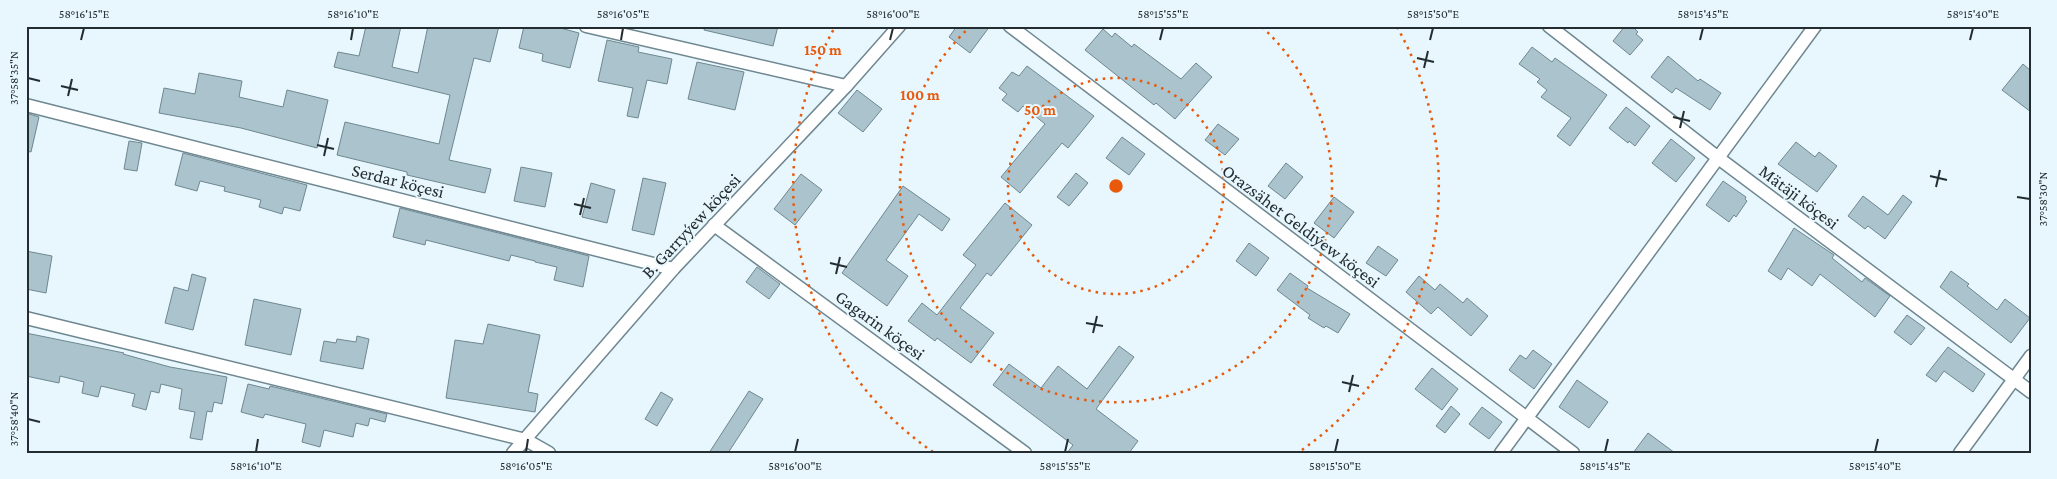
<svg xmlns="http://www.w3.org/2000/svg" width="2057" height="479" font-family="'Crimson Pro',serif">
<style>
.building{fill:#aac3cd;stroke:#6f8790}
.lines{fill:none;stroke-linecap:round;stroke-linejoin:round}
.minor-casing{stroke:#6f8790;stroke-width:15}
.minor{stroke:#fff;stroke-width:12}
.ticks{fill:none;stroke:#232d31;stroke-width:2}
.ring{fill:none;stroke:#e8590c;stroke-width:2.5;stroke-dasharray:2.5 5}
.labels{text-anchor:middle;dominant-baseline:central;stroke-width:4;stroke-linejoin:round;paint-order:stroke}
.street-label{font-size:18px;fill:#232d31;stroke:#e7f7fd}
.centre{fill:#e8590c;stroke:#e7f7fd;stroke-width:2.5}
.ring-label{font-size:15px;text-anchor:middle;font-weight:bold;fill:#e8590c;stroke:#e7f7fd;stroke-width:4;stroke-linejoin:round;paint-order:stroke}
.neatline{fill:none;stroke:#232d31;stroke-width:2}
.ticks-label{font-size:12px;text-anchor:middle;fill:#232d31}
</style>
<rect width="100%" height="100%" fill="#e7f7fd"/>
<g class="building">
<path d="M366,26H401L392,67L418,73L428,26H499L490,62L474,58L449,160L491,169L485,193L407,175V172L337,155L345,122L439,144L450,95L334,67L338,52L359,56Z"/>
<path d="M524,26H553L579,33L570,68L542,61L543,54L519,48Z"/>
<path d="M705,26H778L773,46L704,30Z"/>
<path d="M957,26H990L970,53L949,37Z"/>
<path d="M1625,26H1632L1638,32L1636,34L1643,40L1630,55L1613,41Z"/>
<path d="M1103,29L1112,37L1115,33L1132,47L1134,44L1181,79L1196,63L1212,77L1175,119L1156,103L1154,105L1085,50Z"/>
<path d="M607,40L639,47L638,52L672,59L667,84L647,80L638,118L627,116L633,88L598,81Z"/>
<path d="M1532,47L1552,62L1555,58L1607,95L1570,146L1557,136L1571,118L1541,97L1547,90L1537,82L1540,79L1519,64Z"/>
<path d="M1668,56L1698,81L1700,79L1721,93L1710,110L1676,88L1672,93L1651,77Z"/>
<path d="M697,62L744,72L735,110L688,99Z"/>
<path d="M2023,64L2031,71V112L2002,90Z"/>
<path d="M1027,66L1094,116L1068,148L1062,143L1020,193L1001,177L1045,124L1023,106L1018,112L1002,100L1007,94L999,88L1012,72L1019,76Z"/>
<path d="M199,73L242,81L239,97L283,107L287,90L328,100L317,148L241,128L159,113L164,88L195,94Z"/>
<path d="M857,90L882,109L863,132L838,113Z"/>
<path d="M1626,107L1650,126L1635,146L1629,141L1628,143L1609,128Z"/>
<path d="M26,113L39,117L31,152L26,151Z"/>
<path d="M1218,124L1239,139L1225,155L1205,140Z"/>
<path d="M1122,137L1145,154L1129,175L1106,158Z"/>
<path d="M1671,139L1695,158L1676,182L1652,163Z"/>
<path d="M129,141L142,143L137,171L124,169Z"/>
<path d="M1796,142L1815,157L1819,152L1837,166L1817,192L1778,164Z"/>
<path d="M183,153L307,185L300,211L284,207L282,214L259,207L261,200L224,191L225,187L200,181L197,191L175,185Z"/>
<path d="M1286,163L1303,177L1285,199L1268,186Z"/>
<path d="M521,167L552,173L545,207L514,201Z"/>
<path d="M1076,173L1088,183L1069,206L1057,197Z"/>
<path d="M801,174L822,190L795,225L774,209Z"/>
<path d="M643,178L666,183L654,235L632,230Z"/>
<path d="M1723,181L1746,197L1745,199L1747,201L1736,217L1734,215L1729,222L1706,205Z"/>
<path d="M591,183L615,190L607,223L582,217Z"/>
<path d="M903,186L950,219L942,231L919,214L886,260L908,276L887,306L842,273Z"/>
<path d="M1903,195L1912,202L1885,239L1868,226L1865,229L1848,216L1863,196L1888,215Z"/>
<path d="M1334,197L1354,212L1334,238L1314,223Z"/>
<path d="M1005,203L1032,225L991,276L987,273L960,308L994,333L971,363L937,338L935,341L908,321L922,303L937,315L976,265L963,255Z"/>
<path d="M400,208L589,256L583,287L554,280L557,267L535,262V261L511,255L509,261L426,240L425,245L393,237Z"/>
<path d="M1794,228L1834,255L1832,258L1862,282L1865,278L1890,296L1875,317L1820,274L1812,286L1788,268L1781,280L1768,271Z"/>
<path d="M1249,243L1269,258L1256,276L1236,261Z"/>
<path d="M1378,246L1398,260L1386,276L1366,263Z"/>
<path d="M26,251L52,256L46,293L26,289Z"/>
<path d="M757,267L780,284L769,299L746,282Z"/>
<path d="M1951,271L1969,284L1967,286L1997,310L2005,299L2030,318L2011,343L1940,287Z"/>
<path d="M1290,273L1308,286L1307,288L1350,314L1338,333L1326,326L1324,328L1308,318L1310,315L1277,290Z"/>
<path d="M192,274L206,278L193,330L165,323L174,287L188,291Z"/>
<path d="M1419,276L1435,290L1440,284L1463,303L1467,298L1488,316L1471,336L1438,307L1431,314L1406,292Z"/>
<path d="M254,299L301,309L291,355L245,345Z"/>
<path d="M1907,315L1925,328L1911,345L1894,332Z"/>
<path d="M488,324L540,335L528,392L538,394L535,412L446,398L455,340L483,344Z"/>
<path d="M26,333L124,353L123,354L170,367L227,377L222,404L214,402L212,412L207,411L202,440L190,438L195,412L179,409L182,389L161,384L159,393L151,391L146,410L132,406L135,394L101,386L98,397L82,393L84,382L60,376L59,383L26,376Z"/>
<path d="M357,336L369,339L363,369L320,361L324,341L336,343L337,339L356,342Z"/>
<path d="M1119,346L1134,357L1096,409L1138,441L1129,453H1067L1073,445L993,385L1009,364L1041,388L1058,366L1087,389Z"/>
<path d="M1948,347L1985,374L1973,392L1944,371L1936,382L1926,375Z"/>
<path d="M1533,350L1552,364L1534,389L1509,370L1520,355L1526,359Z"/>
<path d="M1432,368L1458,389L1442,410L1415,389Z"/>
<path d="M1577,380L1608,402L1589,428L1559,407Z"/>
<path d="M248,384L269,389L270,386L387,414L385,422L370,418L368,426L356,423L353,437L324,430L320,447L302,442L306,424L265,414L263,418L241,412Z"/>
<path d="M749,391L763,399L728,453H709Z"/>
<path d="M661,392L673,399L657,426L645,419Z"/>
<path d="M1451,406L1460,414L1445,433L1436,426Z"/>
<path d="M1482,407L1502,422L1489,439L1469,424Z"/>
<path d="M1648,433L1675,453H1633Z"/>
</g>
<g class="lines">
<g class="minor-casing">
<g id="minor">
<path d="M586,26L846,86"/>
<path d="M1010,26L1573,453"/>
<path d="M1549,26L1717,157L2031,392"/>
<path d="M26,105L673,269"/>
<path d="M714,225L1025,453"/>
<path d="M26,318L526,440L549,453"/>
<path d="M513,453L673,269L846,86L899,26"/>
<path d="M1501,453L1815,26"/>
<path d="M1960,453L2031,356"/>
</g>
</g>
<use href="#minor" class="minor"/>
</g>
<path class="ticks" d="M81,40L84,28M351,40L353,28M621,40L623,28M890,40L893,28M1160,40L1163,28M1430,40L1433,28M1700,40L1703,28M1970,40L1973,28M1417,58L1434,62M1424,68L1428,51M28,78L40,81M61,86L78,90M68,96L72,79M1673,117L1690,121M1680,128L1684,111M317,145L334,149M324,156L328,138M1930,176L1947,180M1936,187L1940,170M2017,197L2030,199M574,204L591,208M580,215L584,198M830,263L847,267M836,274L840,257M1086,323L1103,326M1093,333L1097,316M1342,382L1359,386M1349,392L1353,375M28,419L40,422M256,452L258,439M526,452L528,439M795,452L798,439M1065,452L1068,439M1335,452L1338,439M1605,452L1608,439M1875,452L1878,439"/>
<g class="ring">
<circle cx="1116" cy="186" r="108"/>
<path d="M1262 27A216 216 0 1 1 970 27"/>
<path d="M933 452A323 323 0 0 1 835 27M1397 27A323 323 0 0 1 1299 452"/>
</g>
<g class="labels">
<g class="street-label">
<text transform="translate(398 181) rotate(14)">Serdar köçesi</text>
<text transform="translate(1799 197) rotate(37)">Mätäji köçesi</text>
<text transform="translate(691 226) rotate(-47)">B. Garryýew köçesi</text>
<text transform="translate(1301 226) rotate(37)">Orazsähet Geldiýew köçesi</text>
<text transform="translate(880 325) rotate(36)">Gagarin köçesi</text>
</g>
</g>
<circle cx="1116" cy="186" r="8" class="centre"/>
<g class="ring-label">
<text x="823" y="55">150 m</text>
<text x="920" y="100">100 m</text>
<text x="1040" y="115">50 m</text>
</g>
<rect width="2057" height="479" fill="none" stroke="#e7f7fd" stroke-width="55"/>
<rect x="28" y="28" width="2002" height="424" class="neatline"/>
<g class="ticks-label">
<text x="84" y="18">58°16'15"E</text>
<text x="353" y="18">58°16'10"E</text>
<text x="623" y="18">58°16'05"E</text>
<text x="893" y="18">58°16'00"E</text>
<text x="1163" y="18">58°15'55"E</text>
<text x="1433" y="18">58°15'50"E</text>
<text x="1703" y="18">58°15'45"E</text>
<text x="1973" y="18">58°15'40"E</text>
<text transform="translate(14 78) rotate(-90)" y="4">37°58'35"N</text>
<text transform="translate(2043 199) rotate(-90)" y="4">37°58'30"N</text>
<text transform="translate(14 419) rotate(-90)" y="4">37°58'40"N</text>
<text x="256" y="470">58°16'10"E</text>
<text x="526" y="470">58°16'05"E</text>
<text x="795" y="470">58°16'00"E</text>
<text x="1065" y="470">58°15'55"E</text>
<text x="1335" y="470">58°15'50"E</text>
<text x="1605" y="470">58°15'45"E</text>
<text x="1875" y="470">58°15'40"E</text>
</g>
</svg>
